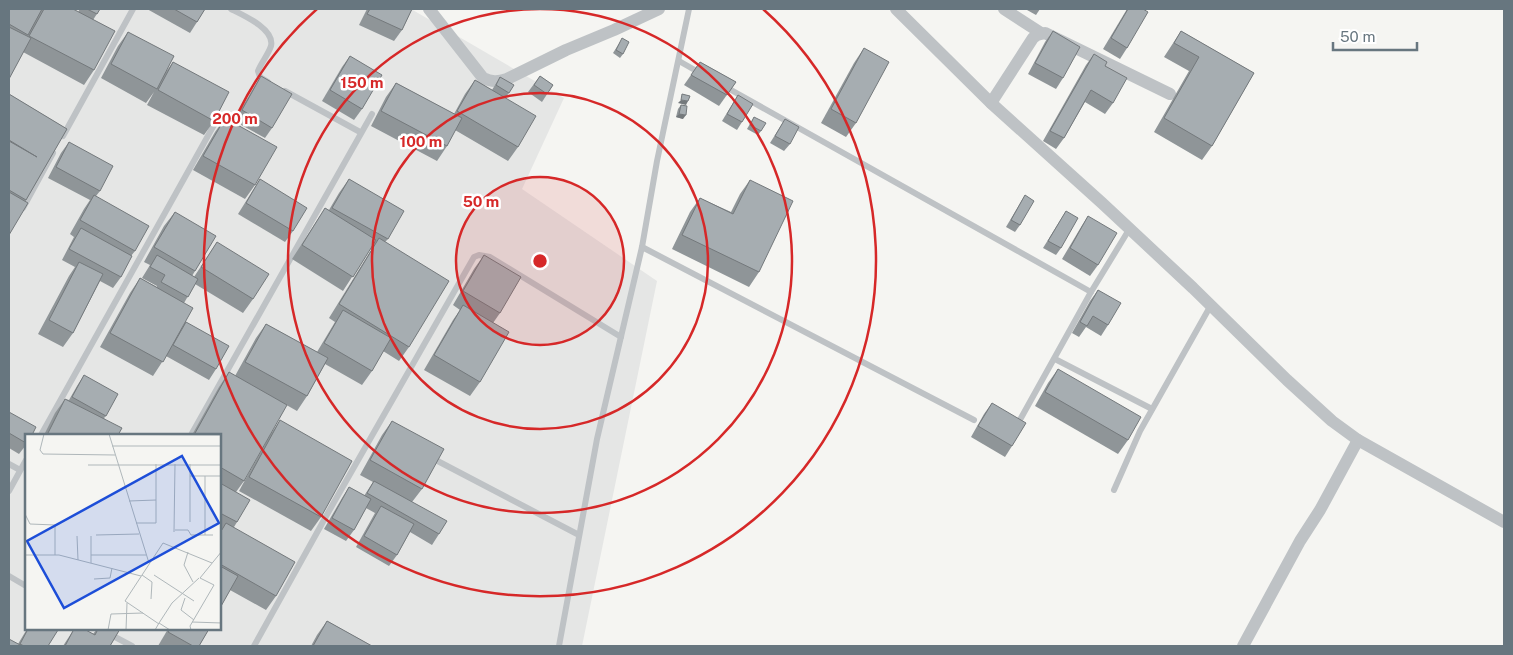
<svg xmlns="http://www.w3.org/2000/svg" width="1513" height="655" font-family="'Public Sans',sans-serif">
<style>
.built{fill:#e5e6e5;fill-rule:evenodd}
.lines{fill:none;stroke-linecap:round;stroke-linejoin:round}
.lane{stroke:#bec2c5;stroke-width:6}
.street{stroke:#bec2c5;stroke-width:12}
.wall{fill:#8f9598}
.shaded-wall{fill:#74797c}
.building{fill:#a6adb1;stroke:#74797c}
.ring{fill:none;stroke:#d62828;stroke-width:2.5}
.inset-road{fill:none;stroke:#afb7ba;stroke-width:1}
.view{fill:#1d4ed8;fill-opacity:0.15;stroke:#1d4ed8;stroke-width:2.5}
.inset-edge{fill:none;stroke:#67767f;stroke-width:2.5}
.centre{fill:#d62828;stroke:#fff;stroke-width:2.5}
.ring-label{font-size:15px;text-anchor:middle;font-weight:bold;fill:#d62828;stroke:#fff;stroke-width:5;stroke-linejoin:round;paint-order:stroke}
</style>
<rect width="100%" height="100%" fill="#f5f5f2"/>
<path class="built" d="M9,9H411L564,98L522,189L657,281L582,646H9ZM26,435H220V629H26Z"/>
<g class="lines">
<g class="lane">
<path d="M231,9C243,15 275,29 271,46C268,55 261,63 258,71L260,77L268,82"/>
<path d="M679,61L700,73"/>
<path d="M724,86L1091,292"/>
<path d="M285,91L360,132"/>
<path d="M63,136L133,9"/>
<path d="M23,208L53,153"/>
<path d="M642,247L974,420"/>
<path d="M1055,359L1152,409"/>
<path d="M1016,427L1091,292L1130,228"/>
<path d="M41,435L214,125"/>
<path d="M191,435L372,114"/>
<path d="M430,457L579,535"/>
<path d="M9,464L20,470"/>
<path d="M1114,490L1140,431L1211,305"/>
<path d="M9,491L26,460"/>
<path d="M9,576L26,586"/>
<path d="M100,629L132,646"/>
<path d="M254,646L329,511L474,257L479,255L490,257L621,337"/>
<path d="M559,646L597,439L642,247L657,161L689,9"/>
</g>
<g class="street">
<path d="M429,9L483,78C492,82 497,82 507,79L566,50L614,30L659,9"/>
<path d="M896,9L991,103L1102,203L1193,288L1287,380L1332,421L1358,440L1504,522"/>
<path d="M1004,9L1041,33"/>
<path d="M991,103L1033,38L1037,35L1045,33L1170,94"/>
<path d="M1243,646L1300,541L1320,510L1358,440"/>
</g>
</g>
<g class="wall">
<path d="M9,9H73L78,12L80,9H100L93,20L94,70L84,85L23,52L9,79Z"/>
<path d="M147,9H205L197,22L190,33Z"/>
<path d="M367,9H412L402,30L394,41L359,25Z"/>
<path d="M1028,9H1040L1036,15L1027,10Z"/>
<path d="M1127,9H1143L1127,48L1120,59L1103,49Z"/>
<path d="M1053,31L1063,78L1056,89L1028,74L1045,42Z"/>
<path d="M1181,31L1254,73L1212,146L1202,160L1154,132L1189,71L1164,57Z"/>
<path d="M128,32L165,73L173,62L214,121L204,135L147,105L154,92L146,103L101,78L118,46Z"/>
<path d="M620,42L623,54L620,58L613,53Z"/>
<path d="M864,48L856,123L846,137L821,123L854,63Z"/>
<path d="M1094,54L1113,103L1105,114L1085,102L1064,138L1056,149L1043,141L1086,65Z"/>
<path d="M350,56L362,109L354,120L322,101L342,67Z"/>
<path d="M700,62L736,82L719,106L684,85Z"/>
<path d="M261,76L272,128L265,138L234,121L254,87Z"/>
<path d="M540,76L553,85L542,102L528,92Z"/>
<path d="M500,77L509,93L505,98L518,147L508,161L455,130L447,146L437,161L371,126L386,97L396,83L454,114L465,94L475,80L492,90Z"/>
<path d="M9,94L67,129L25,202L9,235Z"/>
<path d="M738,95L742,122L737,130L722,121Z"/>
<path d="M681,105L683,119L676,117L678,109Z"/>
<path d="M754,117L761,131L758,135L747,129Z"/>
<path d="M225,118L255,185L245,199L193,170L215,132Z"/>
<path d="M785,119L790,144L784,151L770,143Z"/>
<path d="M69,142L100,191L96,196L135,251L131,256L121,277L113,288L100,281L73,333L63,347L38,334L69,276L75,267L62,260L74,237L70,234L84,209L90,200L48,178L61,153Z"/>
<path d="M260,179L293,231L285,242L238,214Z"/>
<path d="M349,179L388,239L385,242L409,347L399,361L383,351L372,371L362,385L325,364L307,396L297,411L267,394L244,481L236,492L237,522L234,527L276,596L266,610L230,590L220,608V435H192L219,387L229,372L235,376L256,338L266,324L317,352L335,322L329,318L371,250L370,249L343,291L292,259L325,208L329,210L339,193Z"/>
<path d="M750,180L759,272L749,287L672,249L690,212L700,198L731,212L740,194Z"/>
<path d="M1025,195L1020,225L1015,232L1006,227Z"/>
<path d="M1066,211L1061,248L1056,255L1043,248Z"/>
<path d="M175,212L195,271L192,276L194,277L217,242L253,299L243,313L195,284L184,303L181,329L186,322L216,369L209,380L166,356L153,376L100,347L130,293L140,278L157,287V286L142,278L150,265L144,262L164,226Z"/>
<path d="M1088,216L1098,265L1090,276L1062,259L1081,227Z"/>
<path d="M484,255L500,313L493,323L480,382L470,396L424,370L453,320L460,310L453,305L474,269Z"/>
<path d="M1098,290L1108,325L1101,336L1086,327L1079,337L1072,333L1090,301Z"/>
<path d="M1058,369L1128,440L1118,454L1035,406L1048,383Z"/>
<path d="M84,375L106,416L104,418L118,435H44L55,413L65,399L69,400L77,386Z"/>
<path d="M992,403L1012,446L1005,457L971,437L984,414Z"/>
<path d="M9,412L26,435V445L19,454L9,448Z"/>
<path d="M280,420L321,517L311,531L239,491L270,435Z"/>
<path d="M392,421L422,489L412,502L439,534L432,545L410,532L397,555L389,566L356,547L375,513L366,508L354,530L346,541L324,529L342,498L349,487L364,496L373,482L360,475L382,435Z"/>
<path d="M327,621L372,646H311L317,635Z"/>
<path d="M27,629H56L48,646H9L18,644Z"/>
<path d="M74,629H84L93,634L97,629H120L110,646H63Z"/>
<path d="M168,629H209L199,646H158Z"/>
</g>
<g class="shaded-wall">
<path d="M681,100L688,101L686,105L678,103Z"/>
<path d="M679,114L686,115L683,119L676,117Z"/>
</g>
<g class="building">
<path d="M9,9H42L28,35L9,24Z"/>
<path d="M44,9H73L115,31L94,70L29,36Z"/>
<path d="M87,9H100L97,14Z"/>
<path d="M174,9H205L197,22Z"/>
<path d="M370,9H412L402,30L367,14Z"/>
<path d="M1128,9H1143L1148,12L1127,48L1111,38Z"/>
<path d="M9,27L31,38L9,79Z"/>
<path d="M1053,31L1080,47L1063,78L1035,63Z"/>
<path d="M1181,31L1254,73L1212,146L1164,118L1199,57L1174,43Z"/>
<path d="M128,32L174,56L157,89L111,64Z"/>
<path d="M622,38L629,42L623,54L616,50Z"/>
<path d="M864,48L889,62L856,123L831,109Z"/>
<path d="M1094,54L1107,62L1105,66L1127,78L1113,103L1091,90L1064,138L1050,131Z"/>
<path d="M350,56L382,75L362,109L330,90Z"/>
<path d="M173,62L229,92L214,121L158,90Z"/>
<path d="M700,62L736,82L727,95L691,75Z"/>
<path d="M261,76L292,94L272,128L242,110Z"/>
<path d="M540,76L553,85L547,94L534,85Z"/>
<path d="M500,77L514,85L509,93L496,85Z"/>
<path d="M475,80L536,116L518,147L457,111Z"/>
<path d="M396,83L462,118L447,146L381,111Z"/>
<path d="M9,94L67,129L26,200L9,190V141L37,157L9,140Z"/>
<path d="M682,94L690,96L688,101L681,100Z"/>
<path d="M738,95L753,104L742,122L727,114Z"/>
<path d="M681,105L687,106L686,115L679,114Z"/>
<path d="M754,117L766,123L761,131L750,125Z"/>
<path d="M225,118L277,147L255,185L203,156Z"/>
<path d="M785,119L799,127L790,144L775,136Z"/>
<path d="M69,142L113,166L100,191L56,167Z"/>
<path d="M260,179L307,208L293,231L246,203Z"/>
<path d="M349,179L404,211L388,239L332,208Z"/>
<path d="M750,180L793,201L759,272L682,235L700,198L733,214Z"/>
<path d="M9,192L28,203L9,235Z"/>
<path d="M94,195L149,226L135,251L80,220Z"/>
<path d="M1025,195L1034,201L1020,225L1011,220Z"/>
<path d="M325,208L376,240L353,277L302,245Z"/>
<path d="M1066,211L1078,218L1061,248L1048,241Z"/>
<path d="M175,212L216,236L195,271L154,247Z"/>
<path d="M1088,216L1117,233L1098,265L1070,248Z"/>
<path d="M81,228L132,256L121,277L69,249Z"/>
<path d="M379,238L449,281L409,347L339,304Z"/>
<path d="M217,242L269,274L253,299L201,267Z"/>
<path d="M157,255L198,279L188,297L161,282L165,275L150,267Z"/>
<path d="M484,255L521,277L500,313L463,291Z"/>
<path d="M79,262L103,274L73,333L49,320Z"/>
<path d="M140,278L193,308L163,362L110,333Z"/>
<path d="M1098,290L1121,303L1108,325L1093,316L1087,326L1080,322Z"/>
<path d="M463,305L509,332L480,382L434,355Z"/>
<path d="M343,310L391,338L372,371L324,343Z"/>
<path d="M186,322L229,346L216,369L173,345Z"/>
<path d="M266,324L328,358L307,396L245,362Z"/>
<path d="M1058,369L1141,417L1128,440L1045,392Z"/>
<path d="M229,372L287,405L244,481L220,467V435H194Z"/>
<path d="M84,375L118,394L106,416L72,397Z"/>
<path d="M65,399L122,428L118,435H47Z"/>
<path d="M992,403L1026,423L1012,446L978,426Z"/>
<path d="M9,412L36,427L32,435H26V443L9,433Z"/>
<path d="M280,420L352,461L321,517L249,477Z"/>
<path d="M392,421L444,449L422,489L370,460Z"/>
<path d="M374,481L447,521L439,534L367,493Z"/>
<path d="M220,483L250,500L237,522L220,513Z"/>
<path d="M349,487L371,499L354,530L332,518Z"/>
<path d="M381,506L414,524L397,555L364,536Z"/>
<path d="M226,523L295,562L276,596L220,564V533Z"/>
<path d="M220,566L238,576L220,608Z"/>
<path d="M327,621L372,646H313Z"/>
<path d="M28,629H56L58,630L48,646H24L20,644Z"/>
<path d="M74,629H84L95,635L98,629H120L110,646H65Z"/>
<path d="M170,629H209L199,646H193L168,632Z"/>
<path d="M9,639L22,646H9Z"/>
</g>
<circle cx="540" cy="261" r="84" fill="#d62828" fill-opacity=".12"/>
<g class="ring">
<circle cx="540" cy="261" r="84"/>
<circle cx="540" cy="261" r="168"/>
<circle cx="540" cy="261" r="252"/>
<path d="M763 9A336 336 0 1 1 317 9"/>
</g>
<g transform="translate(25 434)">
<rect width="196" height="196" fill="#f5f5f2"/>
<path class="inset-road" d="M19,0L197,1M19,0L15,16L18,20L90,21M84,0L124,129M87,12H197M63,31H197M165,42H197M180,42V101M104,67L131,66M0,80L5,90L30,91V121M165,88V30M111,89H131V30M150,96H163L166,101H188M149,98L150,30M71,101L114,100M52,102L53,126M163,118L159,131L168,148M0,121H34L116,142M66,121H121M66,129V102M117,141L127,148L126,165M129,141L169,167M69,145L85,144L87,134M160,164L156,176L169,186M167,188L197,189M134,189L147,169L174,144M134,190L100,167L138,109L187,129M83,196L86,180L118,179M101,196L102,169M130,196L134,189L145,196M166,196L165,192L189,151L175,144L197,117"/>
<path class="view" d="M157,22L194,89L39,174L2,107Z"/>
<rect width="196" height="196" class="inset-edge"/>
</g>
<circle cx="540" cy="261" r="8" class="centre"/>
<g class="ring-label">
<text x="362" y="88">150 m</text>
<text x="235" y="124">200 m</text>
<text x="421" y="147">100 m</text>
<text x="481" y="207">50 m</text>
</g>
<rect width="1513" height="655" fill="none" stroke="#67767f" stroke-width="20"/>
<path d="M1333 42v8h84v-8" fill="none" stroke="#67767f" stroke-width="2.5"/>
<text x="1340" y="42" font-size="15" fill="#67767f" stroke="#ffffff" stroke-width="4" paint-order="stroke">50 m</text>
</svg>
